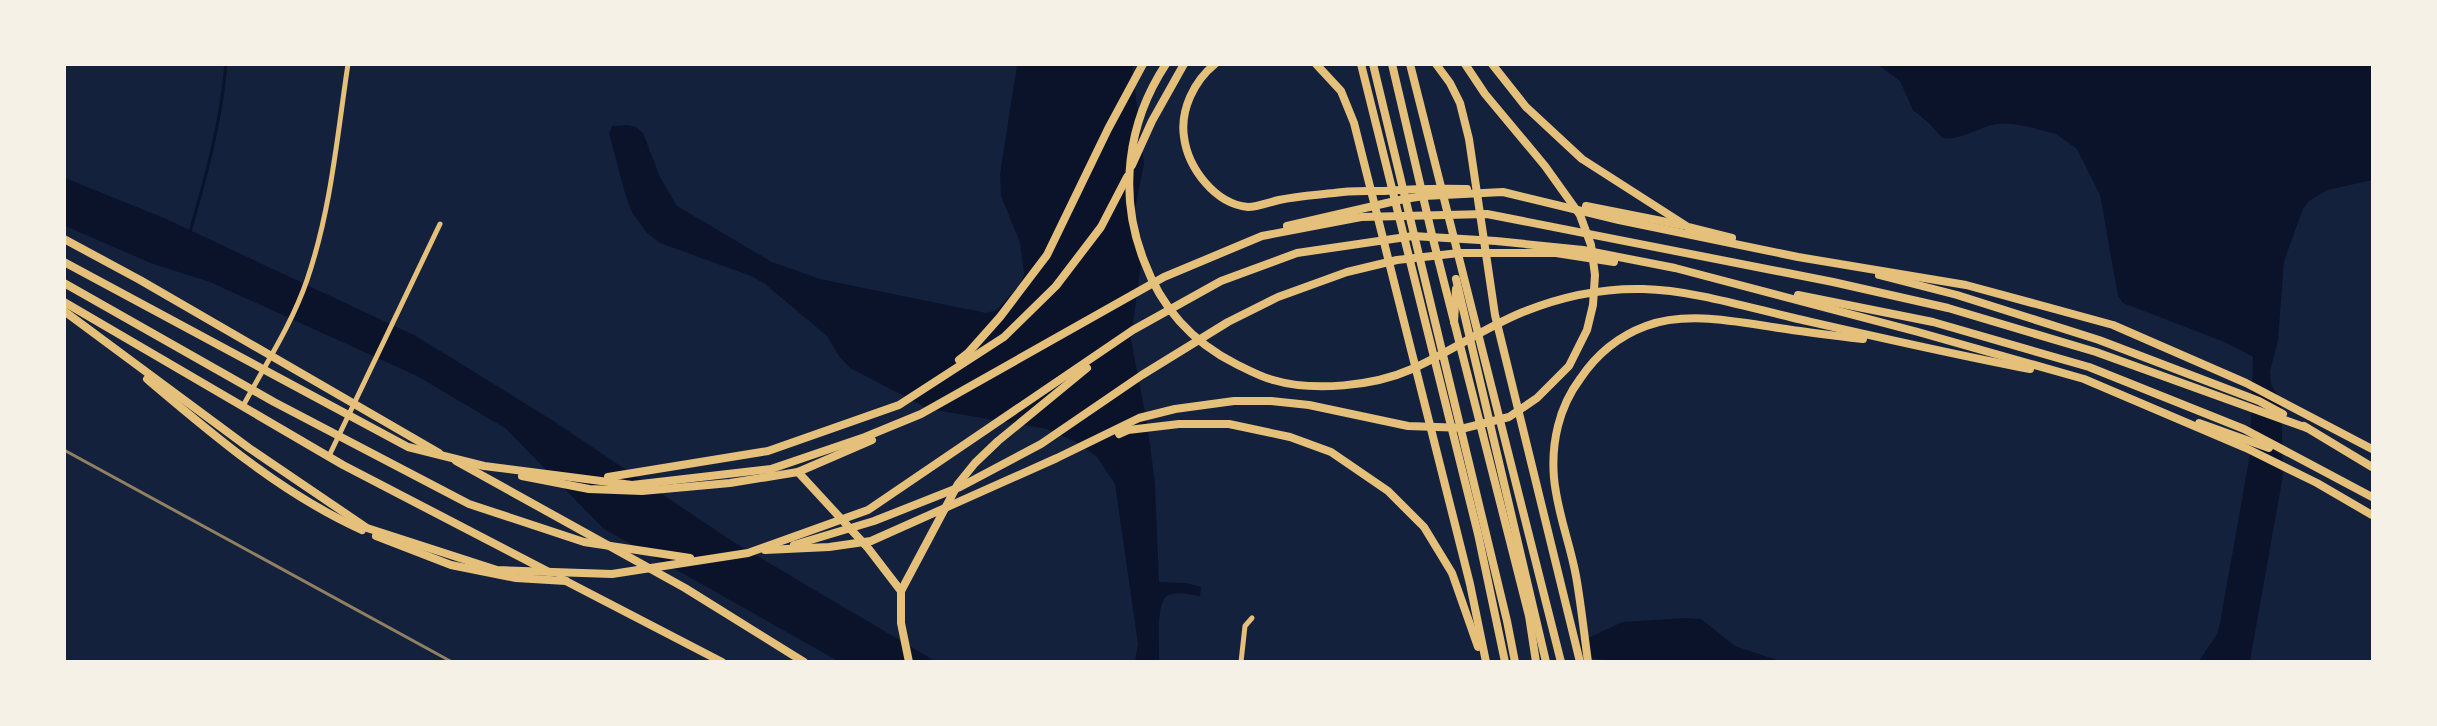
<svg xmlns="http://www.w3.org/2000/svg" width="2437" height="726" font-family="Inter,sans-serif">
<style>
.water{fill:#0b132b}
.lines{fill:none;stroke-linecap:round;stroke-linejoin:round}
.stream{stroke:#0b132b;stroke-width:3}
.minor{stroke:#e5c07b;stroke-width:5}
.primary{stroke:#e5c07b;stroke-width:8}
.trunk{stroke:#e5c07b;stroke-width:8}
.rail{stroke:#918062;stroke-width:3}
</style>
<rect width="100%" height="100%" fill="#14213d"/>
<g class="water">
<path d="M1017,65H1132L1144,164L1135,209V222L1142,257L1131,339L1148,429L1155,484L1159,582L1187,583L1201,587L1200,596C1192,595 1180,592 1171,594C1154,597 1160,648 1159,661H1135L1138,644L1115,484L1097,457L1078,443L1047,429L929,409L850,368L839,356L827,336L765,284L751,276L660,243L647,233L632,212L626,197L609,133L612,126L628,125L636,127L643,133L660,177L677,206L772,262L820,279L986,313L997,310L1021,283L1024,274L1020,243L1001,196L1000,174Z"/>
<path d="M1878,65H2372V180L2328,190L2309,201L2303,209L2284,261L2278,341L2270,371L2271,385L2281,400L2283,475L2250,661H2199L2217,634L2220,623L2250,454L2253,357L2227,343L2123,303L2118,296L2100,195L2077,149L2056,134C2038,130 2015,121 1996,124C1977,128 1960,141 1942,138L1930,124L1913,110L1900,81Z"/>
<path d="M65,178L164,218L416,336L552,420L732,541L935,661H838L604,529L505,428L417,376L210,282L153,264L65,226Z"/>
<path d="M1685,618L1701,619L1735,646L1780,661H1613L1581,657L1580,642L1622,622Z"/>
</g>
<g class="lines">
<path class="stream" d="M190,232C206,176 221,123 226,64"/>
<g class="minor">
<path d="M243,406C265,365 292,324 307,280C331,210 337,137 348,64"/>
<path d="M329,456L440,224"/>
<path d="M1241,662L1245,626L1252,618"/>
</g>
<g class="primary">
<path d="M1373,64L1507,621L1515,662"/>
<path d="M1392,64L1432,235L1529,616L1536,662"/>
<path d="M64,239L140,280L439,453"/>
<path d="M64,302L343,465L549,572"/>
<path d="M456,461L685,588L804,662"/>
<path d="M560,578L722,662"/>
</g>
<g class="trunk">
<path d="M1166,64C1127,123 1118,195 1144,261C1161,307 1192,342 1236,364C1248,370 1261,377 1273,380C1314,392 1374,386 1412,369C1450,352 1484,328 1523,312C1560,297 1602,288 1643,289C1691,290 1747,307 1794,318C1873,336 1951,354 2030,369"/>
<path d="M1215,64C1194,81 1180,110 1184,137C1188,168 1215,204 1248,207C1257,207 1270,202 1279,200C1297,196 1316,195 1334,193C1350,190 1367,191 1384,191C1412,189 1439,188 1467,189"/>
<path d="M1316,64L1341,91L1354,123L1470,584L1486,662"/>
<path d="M1361,64L1478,534L1505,662"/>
<path d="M1410,64L1561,662"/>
<path d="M1436,64L1450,83L1460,103L1469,139L1495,315L1580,662"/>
<path d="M1492,64L1526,107L1582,159L1688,227L1732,238"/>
<path d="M1132,165L1152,121L1184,64"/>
<path d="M1586,206L1682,225"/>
<path d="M1287,226L1404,199L1424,196L1503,192L1619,220L1798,257L1966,285L2113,325L2246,383L2372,449"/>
<path d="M64,262L408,447L484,466L632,485L771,469L865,437L921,414L1164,277L1262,236L1361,217L1487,214L1833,282L1948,308L2096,352L2307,428"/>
<path d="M1879,275L1957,295L2099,340L2259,401L2283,414"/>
<path d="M1456,279L1546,662"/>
<path d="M64,283L274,402L469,504L584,542L690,558"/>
<path d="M1798,295L1933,322L2089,367L2244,429L2372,497"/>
<path d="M64,311L249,448L367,528L497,570L612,574L748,553L868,510L1133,330L1221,281L1297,253L1413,236L1496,241L1583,250L1675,268L1918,332L2084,379L2246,448L2317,483L2372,515"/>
<path d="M1454,322L1456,289"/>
<path d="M959,360L968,353L1000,317L1047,255L1108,129L1143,64"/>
<path d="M147,379C213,435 282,494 362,530"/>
<path d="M2199,423L2269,448"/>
<path d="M2304,426L2372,467"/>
<path d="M1119,434L1128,430L1179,424H1229L1290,437L1331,452L1388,491L1424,527L1452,573L1478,647"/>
<path d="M798,472L868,548L901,591"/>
<path d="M522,476L589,489L642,491L730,483L798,472L872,440"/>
<path d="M608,477L768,451L899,405L1004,337L1056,286L1101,227L1127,177"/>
<path d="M376,536L451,565L516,578L566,581"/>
<path d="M794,545L874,521L960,487L1041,444L1142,375L1228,322L1278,297L1347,272L1397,260L1459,253H1556L1614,262"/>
<path d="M765,550L829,547L871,541L1057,458L1139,418L1175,409L1234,401H1271L1309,405L1408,426L1465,428L1509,417L1537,398L1569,366L1587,330L1593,305L1595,275L1591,245L1580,215L1545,166L1485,94L1465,64"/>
<path d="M909,662L901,623V591L958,484L975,463L998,441L1087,368"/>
<path d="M1588,662C1584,633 1581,604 1576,576C1570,543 1557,512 1554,478C1551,443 1559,407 1580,379C1596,355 1619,336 1646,326C1689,310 1742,323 1786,329C1812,333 1837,336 1863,339"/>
</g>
<path class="rail" d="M64,450L452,662"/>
</g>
<rect width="2437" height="726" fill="none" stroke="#f6f1e7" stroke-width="132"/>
</svg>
